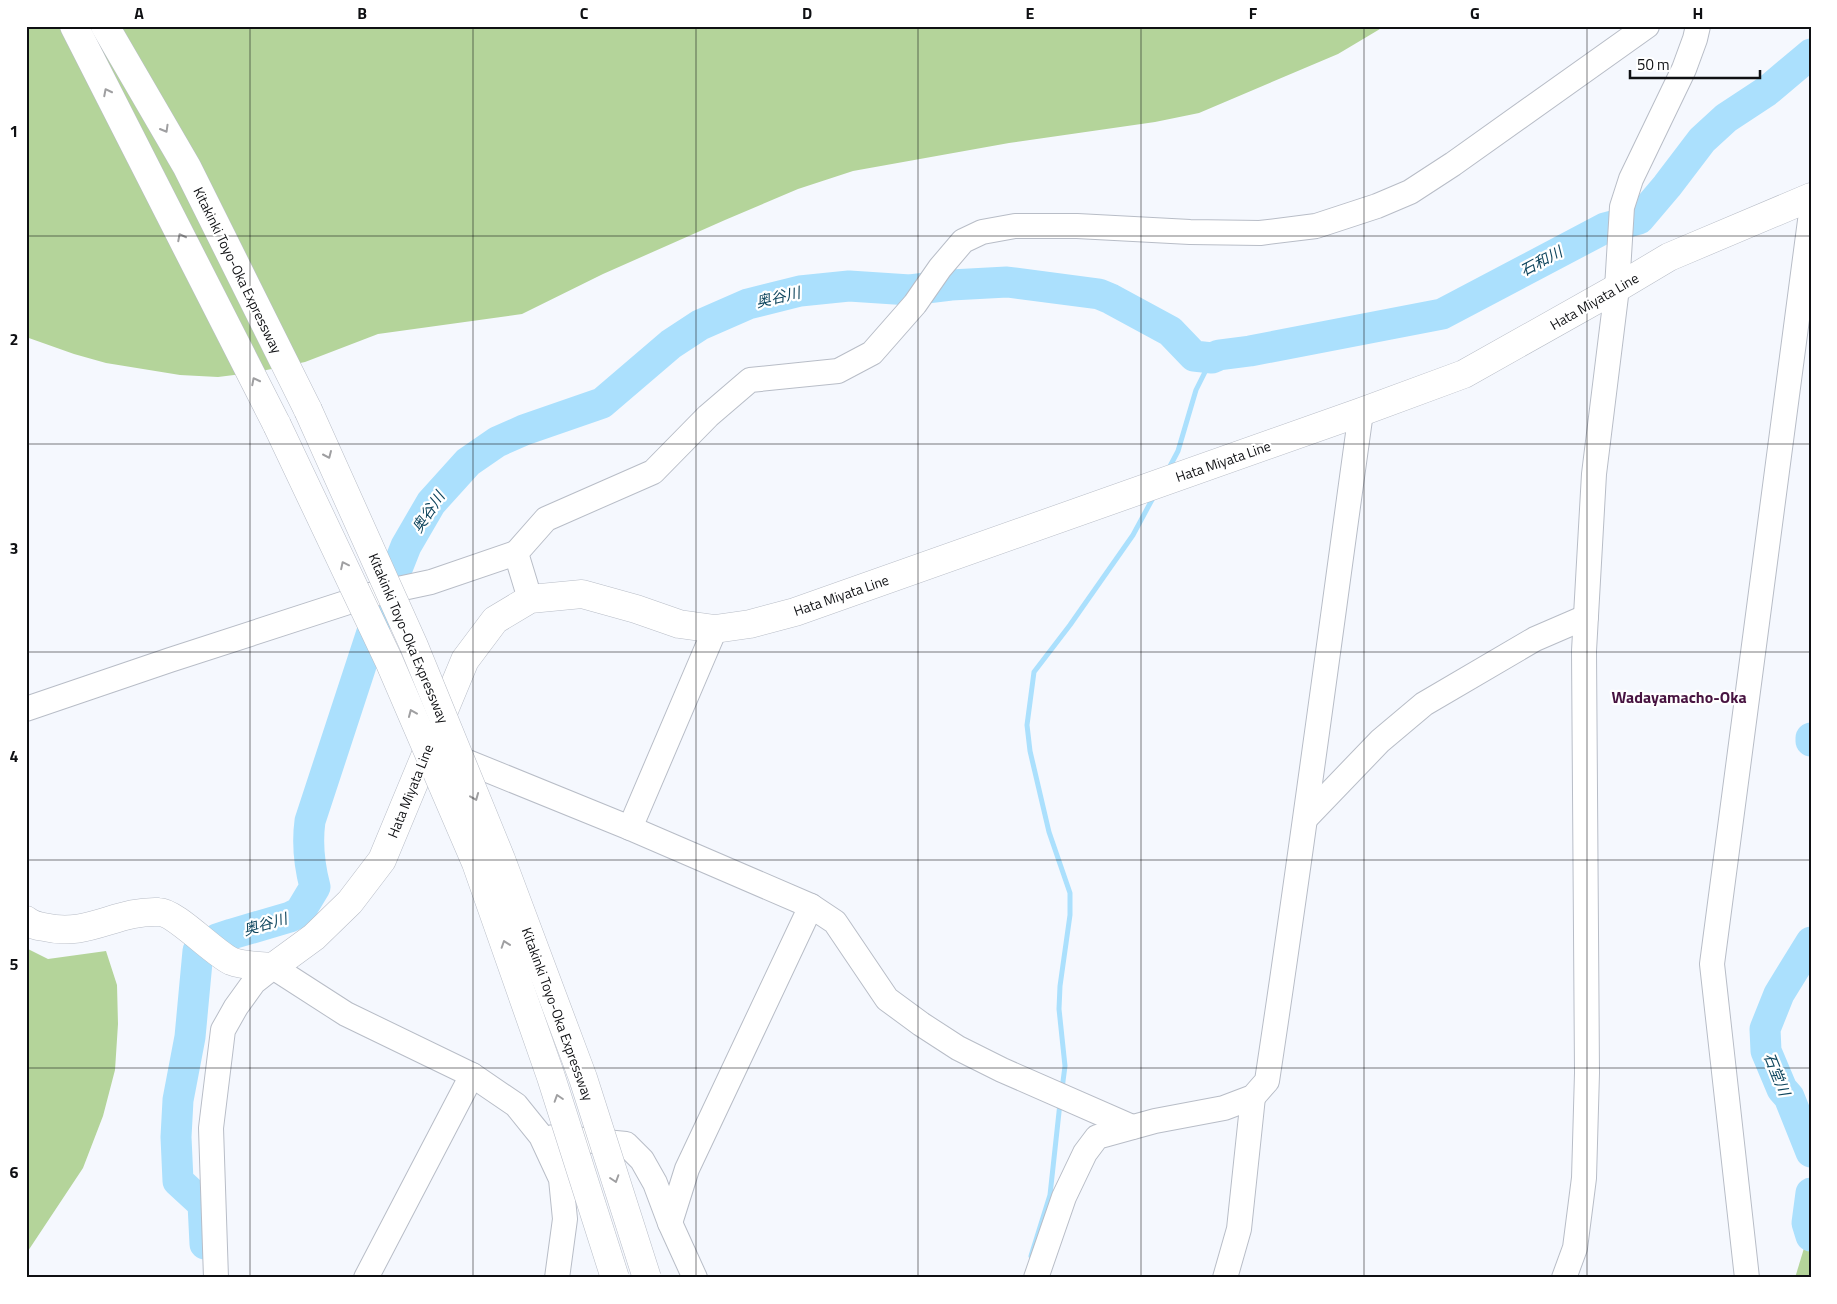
<svg xmlns="http://www.w3.org/2000/svg" width="1837" height="1304" font-family="'Titillium Web','Noto Sans JP',sans-serif">
<style>
.forest{fill:#b4d49a}
.lines{fill:none;stroke-linecap:round;stroke-linejoin:round}
.stream{stroke:#abe0fd;stroke-width:5}
.river{stroke:#abe0fd;stroke-width:31}
.minor-casing{stroke:#b8bdc7;stroke-width:26}
.major-casing{stroke:#b8bdc7;stroke-width:29}
.highway-casing{stroke:#b8bdc7;stroke-width:29}
.minor{stroke:#fff;stroke-width:24}
.major{stroke:#fff;stroke-width:28}
.highway{stroke:#fff;stroke-width:28}
.highway-bridge-casing{stroke:#b8bdc7;stroke-width:29;stroke-linecap:butt}
.highway-bridge{stroke:#fff;stroke-width:28}
.oneway{stroke:#9f9fa1}
.grid{fill:none;stroke:#0f1013;stroke-width:1;stroke-opacity:0.55}
.labels{text-anchor:middle;dominant-baseline:central;stroke-width:4.5;stroke-linejoin:round;paint-order:stroke}
.street-label{font-size:14px;fill:#0f1013;stroke:#fff}
.water-label{font-size:15px;font-style:italic;fill:#0f465e;stroke:#fff}
.quarter-label{font-size:16px;font-weight:bold;fill:#471340;stroke:#fff}
.neatline{fill:none;stroke:#0f1013;stroke-width:2}
.grid-label{font-size:16px;text-anchor:middle;font-weight:bold;fill:#0f1013}
</style>
<rect width="100%" height="100%" fill="#f5f8fe"/>
<g class="forest">
<path d="M26,26H1385L1338,54L1199,113L1155,122L1009,143L853,171L798,189L725,220L603,274L522,314L378,334L305,362L257,372L218,377L180,375L106,363L74,354L26,337Z"/>
<path d="M26,948L48,959L106,951L117,985L118,1024L115,1070L103,1116L83,1168L26,1254Z"/>
<path d="M1811,1225V1278H1795Z"/>
</g>
<g class="lines">
<g class="stream">
<path d="M1168,470L1178,451L1196,390L1212,358"/>
<path d="M1062,1089L1065,1066L1059,1009L1060,986L1070,915V893L1049,832L1030,751L1027,725L1034,672L1070,625L1133,535L1154,496"/>
<path d="M1031,1256L1050,1195L1060,1103"/>
</g>
<g class="river">
<path d="M1811,738V741"/>
<path d="M1811,942L1779,994L1765,1029L1766,1051L1782,1089L1789,1097L1811,1152"/>
<path d="M1811,1193L1807,1223L1811,1236"/>
<path d="M205,1244L203,1204L178,1181L176,1137L178,1100L190,1037L198,951L217,939L232,934L290,917L300,912L315,887C309,864 307,843 310,821L372,632L406,546L431,503L468,462L497,442L524,430L602,403L671,344L700,325L748,304L800,291L849,286L910,290L951,285L1007,282L1099,294L1111,299L1170,331L1194,356L1212,358L1219,355L1250,351L1442,314L1605,228L1639,219L1667,186L1702,140L1726,118L1767,91L1811,54"/>
</g>
<g class="minor-casing">
<g id="minor">
<path d="M530,599L516,553L546,519L653,472L708,416L750,380L838,371L872,353L915,304L940,268L963,241L982,232L1015,226H1077L1190,232L1260,233L1316,226L1377,206L1410,192L1453,164L1647,26"/>
<path d="M26,709L170,660L370,595L431,582L516,553"/>
<path d="M448,754L630,828L811,906L835,922L887,999L921,1024L958,1048L1002,1070L1132,1127"/>
<path d="M1306,818L1380,741L1424,704L1535,639L1586,617"/>
<path d="M630,828L715,629"/>
<path d="M553,1137L626,1144L642,1160L655,1183L670,1223L695,1278"/>
<path d="M670,1223L687,1169L811,906"/>
<path d="M216,1278L211,1128L223,1030L236,1007L254,982L273,967L346,1014L472,1075L516,1105L541,1136L561,1179L565,1219L557,1278"/>
<path d="M366,1278L472,1075"/>
<path d="M1036,1278L1064,1197L1085,1153L1097,1137L1155,1121L1224,1108L1253,1097L1267,1081C1301,858 1330,635 1361,412"/>
<path d="M1225,1278L1239,1229L1253,1097"/>
<path d="M1564,1278L1575,1248L1584,1178L1587,1073L1584,651L1594,474L1617,288L1622,207L1631,179L1684,69L1695,39L1698,26"/>
<path d="M1747,1278L1712,964L1811,213"/>
</g>
</g>
<g class="major-casing">
<path id="major" d="M26,920C32,925 37,926 44,927C88,938 116,910 159,912C175,912 214,953 231,961C244,966 259,966 273,967L314,937L350,902L382,860L465,660L495,620L530,599L582,594L636,609L679,624L715,629L750,624L795,612L1361,412L1464,374L1617,288L1669,257L1811,197"/>
</g>
<g class="highway-casing">
<g id="highway">
<path d="M74,26L277,425"/>
<path d="M105,26L187,167L308,410"/>
</g>
</g>
<use href="#minor" class="minor"/>
<use href="#major" class="major"/>
<use href="#highway" class="highway"/>
<g class="highway-bridge-casing">
<g id="highway-bridge">
<path d="M308,410L414,646L501,859L583,1078L647,1278"/>
<path d="M277,425L389,661L476,863L551,1077L615,1278"/>
</g>
</g>
<use href="#highway-bridge" class="highway-bridge"/>
</g>
<defs><path id="oneway-chevron" d="M-2-3.5L2.5 0L-2 3.5" fill="none" stroke-width="1.6" stroke-linecap="round" stroke-linejoin="round" transform="scale(1.25)"/></defs>
<g class="oneway">
<use href="#oneway-chevron" transform="translate(107 92) rotate(-117)"/>
<use href="#oneway-chevron" transform="translate(165 129) rotate(60)"/>
<use href="#oneway-chevron" transform="translate(181 237) rotate(-117)"/>
<use href="#oneway-chevron" transform="translate(255 381) rotate(-117)"/>
<use href="#oneway-chevron" transform="translate(328 455) rotate(66)"/>
<use href="#oneway-chevron" transform="translate(344 565) rotate(-116)"/>
<use href="#oneway-chevron" transform="translate(412 713) rotate(-113)"/>
<use href="#oneway-chevron" transform="translate(475 797) rotate(68)"/>
<use href="#oneway-chevron" transform="translate(505 944) rotate(-109)"/>
<use href="#oneway-chevron" transform="translate(558 1098) rotate(-108)"/>
<use href="#oneway-chevron" transform="translate(615 1179) rotate(72)"/>
</g>
<path class="grid" d="M250,26V1278M473,26V1278M696,26V1278M918,26V1278M1141,26V1278M1364,26V1278M1587,26V1278M26,236H1811M26,444H1811M26,652H1811M26,860H1811M26,1068H1811"/>
<g class="labels">
<g class="street-label">
<text transform="translate(238 270) rotate(64)">Kitakinki Toyo-Oka Expressway</text>
<text transform="translate(1594 301) rotate(-30)">Hata Miyata Line</text>
<text transform="translate(1223 461) rotate(-19)">Hata Miyata Line</text>
<text transform="translate(841 595) rotate(-19)">Hata Miyata Line</text>
<text transform="translate(409 638) rotate(67)">Kitakinki Toyo-Oka Expressway</text>
<text transform="translate(410 791) rotate(-68)">Hata Miyata Line</text>
<text transform="translate(558 1014) rotate(70)">Kitakinki Toyo-Oka Expressway</text>
</g>
<g class="water-label">
<text transform="translate(1541 261) rotate(-28)">石和川</text>
<text transform="translate(778 297) rotate(-13)">奥谷川</text>
<text transform="translate(428 512) rotate(-56)">奥谷川</text>
<text transform="translate(265 924) rotate(-16)">奥谷川</text>
<text transform="translate(1777 1074) rotate(68)">石堂川</text>
</g>
<g class="quarter-label">
<text x="1679" y="697">Wadayamacho-Oka</text>
</g>
</g>
<rect width="1837" height="1304" fill="none" stroke="#ffffff" stroke-width="55"/>
<path d="M1630 70v8h130v-8" fill="none" stroke="#0f1013" stroke-width="2.5"/>
<text x="1637" y="70" font-size="15" fill="#0f1013" stroke="#ffffff" stroke-width="4" paint-order="stroke">50 m</text>
<rect x="28" y="28" width="1782" height="1248" class="neatline"/>
<g class="grid-label">
<text x="139" y="19">A</text>
<text x="362" y="19">B</text>
<text x="584" y="19">C</text>
<text x="807" y="19">D</text>
<text x="1030" y="19">E</text>
<text x="1253" y="19">F</text>
<text x="1475" y="19">G</text>
<text x="1698" y="19">H</text>
<text x="14" y="137">1</text>
<text x="14" y="345">2</text>
<text x="14" y="554">3</text>
<text x="14" y="762">4</text>
<text x="14" y="970">5</text>
<text x="14" y="1178">6</text>
</g>
</svg>
